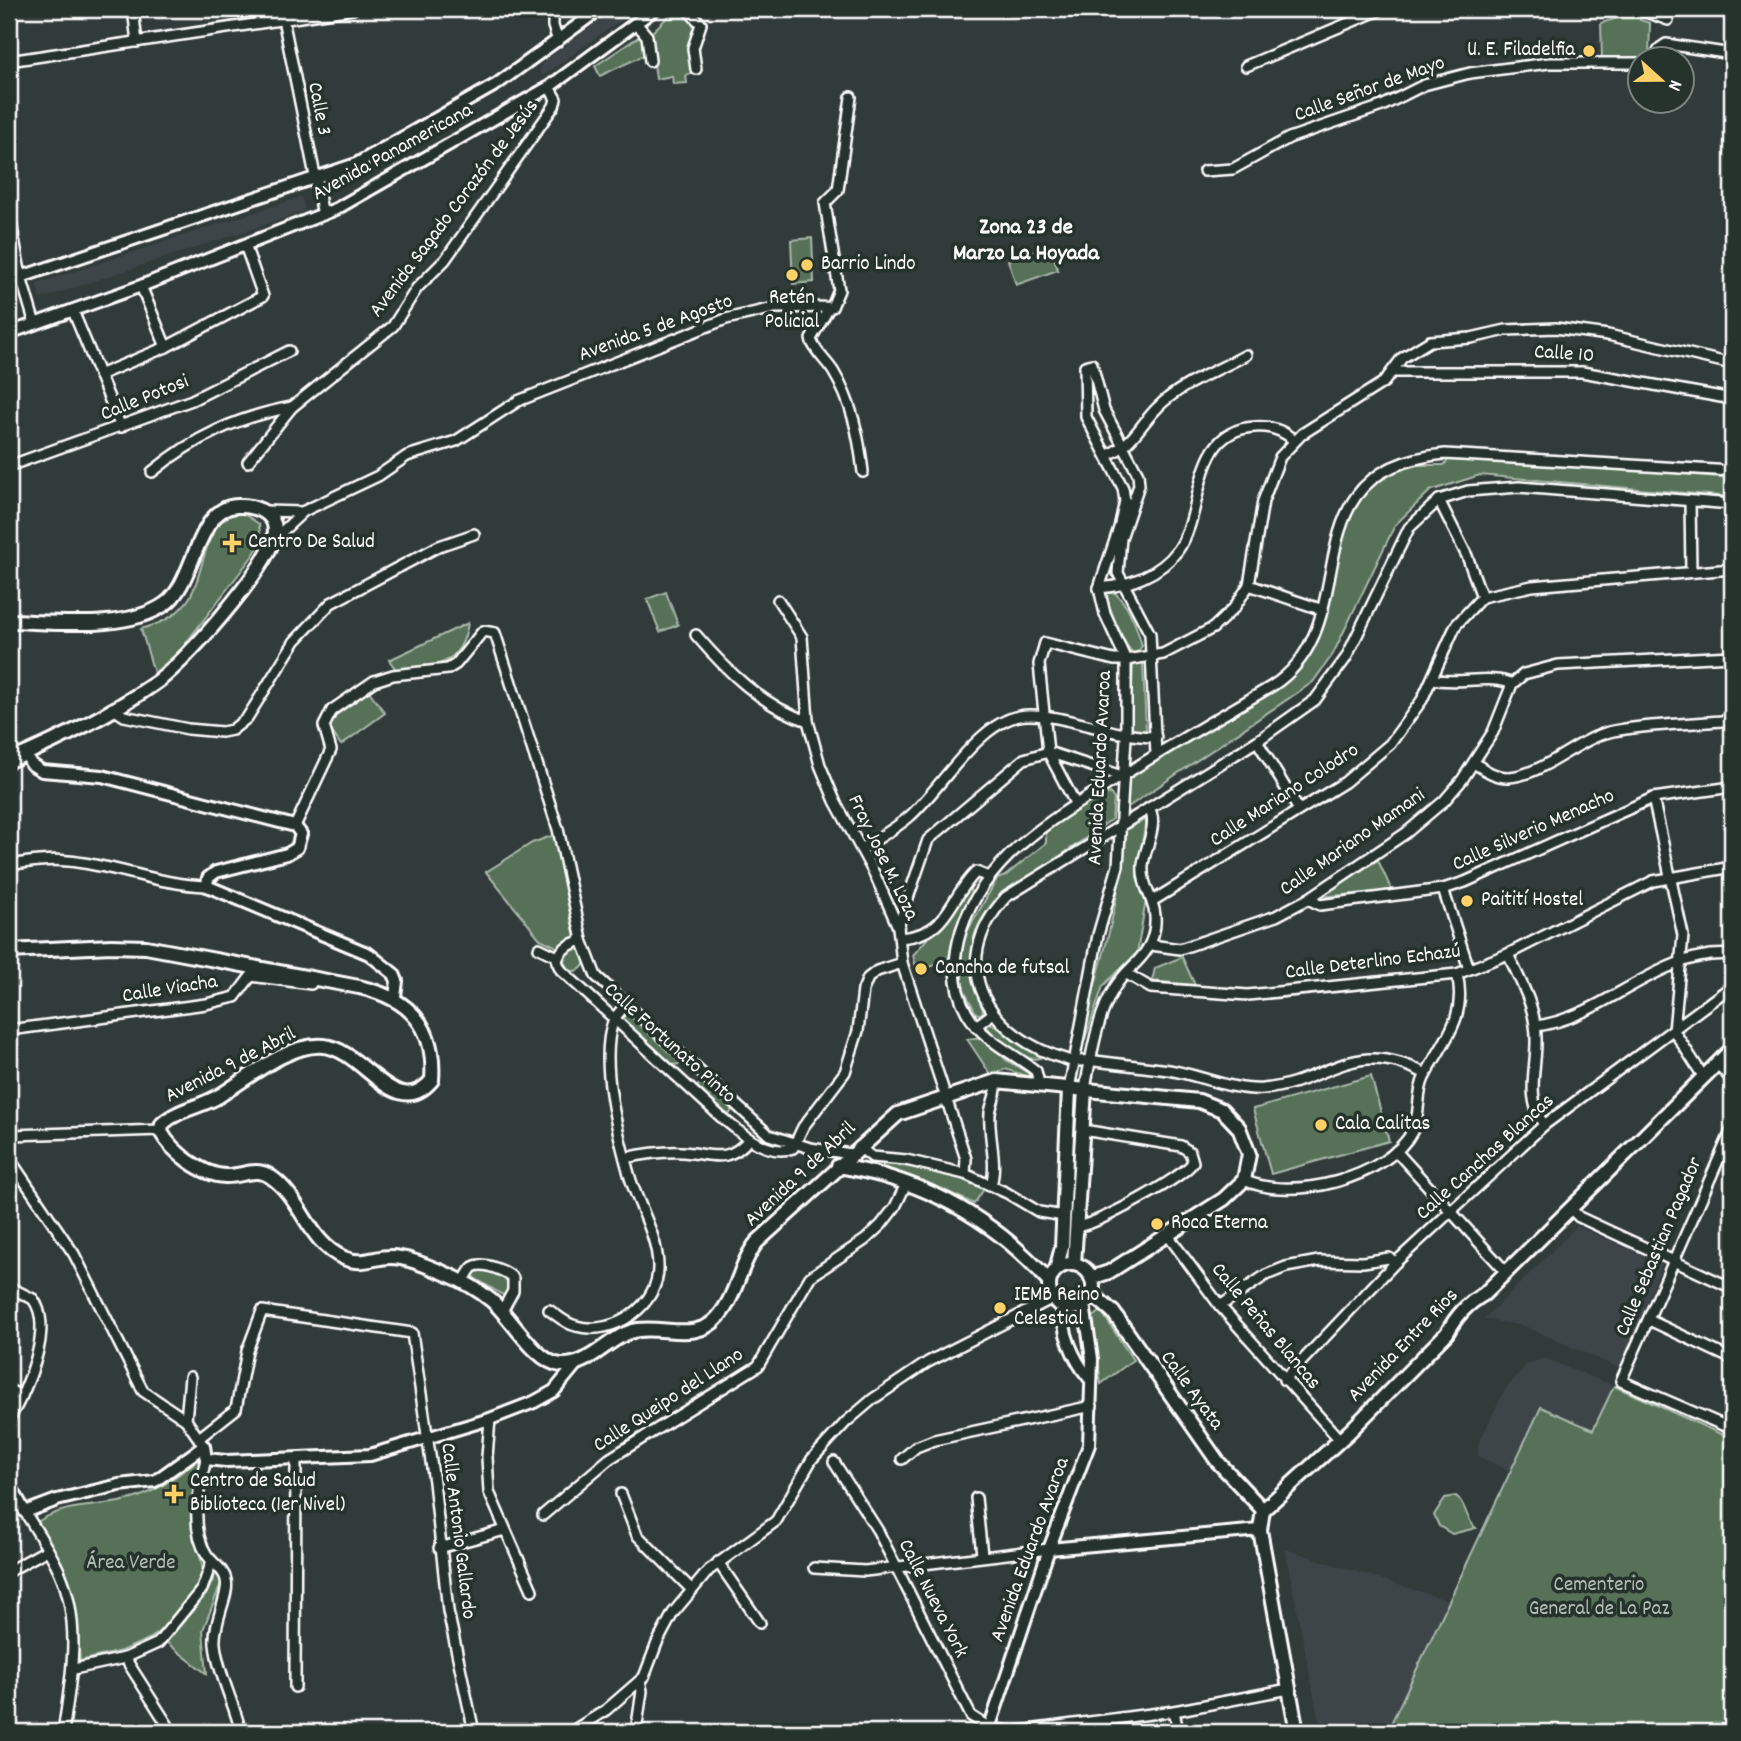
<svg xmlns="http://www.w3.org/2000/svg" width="1741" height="1741" font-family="Dekko,sans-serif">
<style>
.built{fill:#3e4548}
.green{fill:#567158;stroke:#aab8ac;stroke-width:2}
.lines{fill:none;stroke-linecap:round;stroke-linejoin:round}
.minor-casing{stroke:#fff;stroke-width:14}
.tertiary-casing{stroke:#fff;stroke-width:16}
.secondary-casing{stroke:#fff;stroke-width:18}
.minor{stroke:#26332d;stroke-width:9}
.tertiary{stroke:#26332d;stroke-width:10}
.secondary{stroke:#26332d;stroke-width:12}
.poi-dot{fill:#ffd166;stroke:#26332d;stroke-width:2.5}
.labels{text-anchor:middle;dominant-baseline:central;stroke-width:7;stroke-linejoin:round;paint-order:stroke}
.poi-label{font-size:21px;fill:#fff;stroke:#26332d;text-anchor:start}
.street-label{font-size:21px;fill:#fff;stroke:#26332d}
.park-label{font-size:21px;fill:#b3bfb4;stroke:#26332d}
.neighbourhood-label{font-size:23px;font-weight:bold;fill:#fff;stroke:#26332d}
</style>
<rect width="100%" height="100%" fill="#313b39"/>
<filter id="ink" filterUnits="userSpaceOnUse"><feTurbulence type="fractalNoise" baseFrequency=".0143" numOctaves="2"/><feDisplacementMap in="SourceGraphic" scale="14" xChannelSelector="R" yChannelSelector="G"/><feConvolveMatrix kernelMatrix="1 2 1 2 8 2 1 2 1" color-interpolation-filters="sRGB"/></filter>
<g filter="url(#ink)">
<g class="built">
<path d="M615,9H636L543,76L539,70L542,63Z"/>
<path d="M301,197L306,211L40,299L36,284Z"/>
<path d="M1577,1226L1662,1264L1621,1369L1524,1326L1484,1319Z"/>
<path d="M1544,1358L1614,1386L1593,1430L1541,1407L1510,1471L1478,1456V1445L1504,1391L1526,1365Z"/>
<path d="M1285,1549L1450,1601L1387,1732H1321Z"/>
</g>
<g class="green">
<path d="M676,9H681L696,24L695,73L686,75L687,83L673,84L672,76L656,79L650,34Z"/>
<path d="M1639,16L1640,20L1650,23L1649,58L1602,59L1601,23L1621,17Z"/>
<path d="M640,36L644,38L646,57L642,56L600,76L595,66Z"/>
<path d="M812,238L814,282L793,284L791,240Z"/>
<path d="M1050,245L1058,270L1016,285L1008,260Z"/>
<path d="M1452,455L1732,478V497L1480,475L1430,491L1395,525L1333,654L1313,682L1128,807L1125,781L1293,665L1326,595L1343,530L1368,480L1384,465L1398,471L1414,465H1444Z"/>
<path d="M241,512L259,524L261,542L254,554L179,652L154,673L141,629C158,624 172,619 184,605C207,581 200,515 241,512Z"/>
<path d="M1113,591C1129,605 1137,626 1142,646L1136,654C1124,651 1110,607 1105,593Z"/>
<path d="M666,592L678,625L660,632L647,599Z"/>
<path d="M468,623C461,667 434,667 397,671L389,660Z"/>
<path d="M1140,661L1143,663L1146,731L1143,734L1131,732L1130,726L1133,666Z"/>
<path d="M369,691L385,713L341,745L330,729L331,719Z"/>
<path d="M1110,793L1114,799L1112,819C1090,835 1068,851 1045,866C980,909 955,929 983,1011L980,1015L976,1013L964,990L961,974L963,939L997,879L1005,876L1046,843V831L1087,802Z"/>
<path d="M1146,819L1137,876L1146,900L1137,953L1103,986L1080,1054L1075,1053C1096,981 1121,906 1125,830Z"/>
<path d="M554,835L577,931L574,941L559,948L540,939L486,872L532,843Z"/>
<path d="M1378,860L1392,891L1317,897Z"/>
<path d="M967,886L973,894L956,927L948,961L917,971L913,955L942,922Z"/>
<circle cx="574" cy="960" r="11"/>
<path d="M1182,957L1195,985L1152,981L1155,968Z"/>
<path d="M627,1012L681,1058L680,1064L673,1065L622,1019Z"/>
<path d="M990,1023L1039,1054L1040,1058C1021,1063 998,1041 987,1027Z"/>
<path d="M983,1037L1006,1060L1028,1073L1030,1077L1005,1069L991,1075L967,1039Z"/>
<path d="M1371,1076L1389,1141L1271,1174L1253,1109Z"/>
<path d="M701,1081L732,1109L730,1114L726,1115L697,1087Z"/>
<path d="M883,1163L951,1173L984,1189L974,1204L940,1188L883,1167Z"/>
<path d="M481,1267L510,1280L506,1293L503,1295L473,1277L475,1269Z"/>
<path d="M1101,1311L1133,1360L1101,1384L1091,1319Z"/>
<path d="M1614,1386L1732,1439V1732H1387L1541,1407L1593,1430Z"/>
<path d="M198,1460L201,1471L198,1545L204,1576L202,1585L171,1622L151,1638L121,1651L80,1661C74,1597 72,1577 37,1522C71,1501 97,1509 132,1499C157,1492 178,1475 198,1460Z"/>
<path d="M1456,1496C1467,1504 1465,1520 1476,1528L1452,1534L1439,1526L1434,1515L1445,1498Z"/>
<path d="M217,1571L223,1578L203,1630L207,1674L166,1642L206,1595Z"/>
</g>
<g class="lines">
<g class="minor-casing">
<g id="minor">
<path d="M133,9L137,42"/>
<path d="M281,9L323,215"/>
<path d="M553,9V26L558,41"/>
<path d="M687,9L701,24L693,48L696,69"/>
<path d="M1638,9L1668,20"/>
<path d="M636,23L647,36L650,61"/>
<path d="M1654,60L1660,48L1666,44L1732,54"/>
<path d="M9,61L353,9"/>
<path d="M1246,66L1382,9"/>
<path d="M1204,171L1233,169L1289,138L1382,106L1424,85L1470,73L1549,63H1640"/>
<path d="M9,211L21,277L35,324"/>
<path d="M141,286L166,347"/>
<path d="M829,308L811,339C814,351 826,360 833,371C852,402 859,436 863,472"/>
<path d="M73,311L121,427"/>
<path d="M1392,372H1582L1732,399"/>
<path d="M99,375L166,347L263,296L245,245"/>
<path d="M1108,455C1135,442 1138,427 1158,407C1180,384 1219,370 1246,355"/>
<path d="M248,462L292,407L393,326L417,288L445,260L554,106L556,99L549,87"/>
<path d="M9,466L192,400L289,351"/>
<path d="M152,472C194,437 238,417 292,407"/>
<path d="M1439,500L1467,556L1482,597"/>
<path d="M1690,501L1691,572"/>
<path d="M265,511L302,512"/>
<path d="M274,539L304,511L378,476L407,456L456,441L518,401L726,319L774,308L832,307L839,290L825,203L838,190L851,97"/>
<path d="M1249,585L1323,610"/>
<path d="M1099,588C1128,586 1160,575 1178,550C1206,511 1190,430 1255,427C1271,426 1284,430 1294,441"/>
<path d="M778,600L802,637L808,721L820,765L835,801L875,875L898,927L902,963L966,1159L965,1174"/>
<path d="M696,635C726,670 763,707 808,721"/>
<path d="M1432,679C1456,685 1493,674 1512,684"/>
<path d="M112,708L124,716L188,729L222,732L232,730L247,718L295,641L331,603L439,546L474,534"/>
<path d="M1257,741L1299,810"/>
<path d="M1474,763C1485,770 1496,778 1509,777C1546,774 1576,739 1613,731C1646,724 1696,724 1732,720"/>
<path d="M1653,798L1683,935L1674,1031L1703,1076"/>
<path d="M1075,803L1048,752L1039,664L1045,643L1114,660H1126L1163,654L1213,628L1234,608L1249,585L1263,501L1280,457L1302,434L1384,382L1402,358L1430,341L1471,338L1506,330L1556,328L1608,335L1732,364"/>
<path d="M295,826L331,750L324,726L332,710L374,681L393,675L448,669L456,664L483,631L495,633L558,829L582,940L596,976L769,1135L810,1148L851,1154"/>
<path d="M861,849C877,839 895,829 910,816C943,787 982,714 1030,715C1072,716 1111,737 1156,737"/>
<path d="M9,865C29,862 48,859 68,861C115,865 159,885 207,886"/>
<path d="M1443,889L1469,969"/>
<path d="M1308,899L1320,905L1443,889L1465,882L1653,798L1732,787"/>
<path d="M1154,900L1345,782L1390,744L1422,700L1456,625L1482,597L1532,586L1732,569"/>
<path d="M898,927L928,840L1024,759L1048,752L1122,776"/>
<path d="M900,938C950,934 946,902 976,872L989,877"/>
<path d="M582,940C570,944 559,949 557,962L561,970L721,1117C741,1133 766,1157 793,1148L803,1127L845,1072L858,1031L863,990L868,978L877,971L902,963"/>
<path d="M1151,945L1180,949L1276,916L1308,899L1406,833L1444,801L1462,780L1493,732L1512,684L1524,674L1558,665L1732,656"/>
<path d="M539,948L558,957"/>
<path d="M1508,954C1518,977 1532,1000 1535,1025C1541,1059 1522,1093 1544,1125"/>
<path d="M1127,974L1151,988L1248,995L1457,974L1508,954L1653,881L1732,867"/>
<path d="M976,1026L992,1014"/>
<path d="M1536,1026C1605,1018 1660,948 1732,955"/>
<path d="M9,1030L206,1004L235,997L251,976L311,984"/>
<path d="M1717,1063L1732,1080"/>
<path d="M1426,1074C1354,1035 1328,1083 1263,1089C1233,1091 1199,1075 1169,1070C1144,1067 1120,1064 1095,1061C1086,1060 1077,1062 1068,1060C989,1038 943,966 1006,897L1257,741L1315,700L1346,658L1409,528L1439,500L1468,491L1519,487L1732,504"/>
<path d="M1040,1087L1036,1071C1012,1052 983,1041 967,1013C952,987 952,960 961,931C986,852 1064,812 1130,771C1177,741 1225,714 1272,686C1371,622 1282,469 1445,454L1732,471"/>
<path d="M1069,1089L1098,935L1118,866L1126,737V660L1105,614L1099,588L1119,528L1125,501L1123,488L1086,417L1085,366L1092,364L1104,410L1138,474L1139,485L1121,538L1118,573L1150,634L1156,754"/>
<path d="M1085,1089C1091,1057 1097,1015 1115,987C1128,966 1149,958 1154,931C1160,902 1141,891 1143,865C1145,847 1159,824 1149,808"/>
<path d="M1732,1129L1621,1381L1732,1429"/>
<path d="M9,1138L12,1135L161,1130"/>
<path d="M859,1147L872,1157L906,1160L965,1174L1007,1193L1039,1212L1064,1216"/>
<path d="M1396,1151L1506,1272"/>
<path d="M9,1158L74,1254L143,1391L186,1420L201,1442"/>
<path d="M625,1158C644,1154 663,1151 682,1152C709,1153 727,1166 749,1139"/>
<path d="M1244,1180C1290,1202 1388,1179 1413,1130C1421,1114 1416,1095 1424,1078C1442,1042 1468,1019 1457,974"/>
<path d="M991,1185C998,1162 988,1137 990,1113C992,1100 998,1094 996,1081"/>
<path d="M1571,1209L1579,1217L1732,1288"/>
<path d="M1079,1226C1096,1225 1186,1176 1193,1162L1190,1152L1181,1146L1083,1130"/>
<path d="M1167,1234L1220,1306L1340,1440"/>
<path d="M463,1282C466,1278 469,1270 473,1267C483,1261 506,1271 513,1278V1291L502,1311"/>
<path d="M9,1287L33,1299C55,1328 26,1392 9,1419"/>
<path d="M1220,1306L1266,1275L1286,1267L1319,1261L1363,1262L1389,1258L1396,1262"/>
<path d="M549,1310C558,1316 566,1324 576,1326C614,1337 660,1305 658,1265C657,1233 637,1204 629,1174C618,1134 599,1062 613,1022C615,1016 621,1010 626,1005"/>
<path d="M1649,1320L1732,1359"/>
<path d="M1284,1380L1396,1262L1544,1125L1732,986"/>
<path d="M9,1390L22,1396"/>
<path d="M490,1419L487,1457L489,1492L532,1590"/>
<path d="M186,1420L190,1377"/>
<path d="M199,1438L236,1409L247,1351L262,1311L412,1333L434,1482L448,1611L474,1732"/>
<path d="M206,1459C199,1487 189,1528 207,1555C213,1564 224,1569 226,1580C230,1594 213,1622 215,1644C218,1673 234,1703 241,1732"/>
<path d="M902,1459L916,1447L934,1440L1092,1406"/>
<path d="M834,1462L878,1531L971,1716L990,1728L1012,1732"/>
<path d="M621,1494L637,1535L692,1590"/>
<path d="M976,1498L982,1555"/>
<path d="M25,1512C37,1532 51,1552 60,1573C82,1624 71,1680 63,1732"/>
<path d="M543,1515L609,1459L758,1366L810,1277L865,1240L881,1225L895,1207L907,1182"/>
<path d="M439,1548L505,1530"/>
<path d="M718,1562L760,1623"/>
<path d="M814,1568L865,1571L1049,1549"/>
<path d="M9,1571L47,1550"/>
<path d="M125,1658L172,1732"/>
<path d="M74,1669L125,1658L158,1643L202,1589L212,1561"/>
<path d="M295,1687L296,1459"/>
<path d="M1174,1711L1178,1732"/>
<path d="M571,1732L606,1710L644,1677L657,1643L673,1613L709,1570L776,1521L812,1459L846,1422L873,1399L928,1362L1053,1298"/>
<path d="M636,1732L642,1691L640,1681"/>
<path d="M1013,1732L1174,1711L1289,1689"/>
</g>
</g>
<g class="tertiary-casing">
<g id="tertiary">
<path d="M9,281L356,164L497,84L600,9"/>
<path d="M9,333L141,286L336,209L549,87L655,9"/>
<path d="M26,754L31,764L42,771L102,776L295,826L301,834L297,848L287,854L216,872L208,878L207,886L369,954L394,974L397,981L395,997"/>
<path d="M1064,1307C1060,1330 1074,1360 1089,1378"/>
<path d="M9,1483L25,1512L57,1500L119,1485L155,1481L204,1446L206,1459L226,1461L370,1455L490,1419L534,1402L554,1391L577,1363"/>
<path d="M1049,1549L1260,1530"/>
<path d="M988,1732L1049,1549L1089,1445L1092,1359L1084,1304"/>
</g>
</g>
<g class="secondary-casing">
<g id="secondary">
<path d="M9,621C54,622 127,631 165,604C195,584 196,507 237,506C256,505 280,514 274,537C266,570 183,665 154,684C109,715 59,740 9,761"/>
<path d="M9,951L111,946L146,947L359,987C409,998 436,1026 432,1080C396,1123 364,1050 324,1046C290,1042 247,1079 219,1096C201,1107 178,1109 162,1124L161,1132C172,1152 202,1175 225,1176C241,1177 256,1166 271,1177C302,1198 308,1243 344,1258C362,1266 373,1257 391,1257C407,1257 427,1266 442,1272C459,1279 478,1289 492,1301C511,1317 536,1363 561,1365C591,1367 610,1334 638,1330C665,1326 697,1342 718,1317C737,1296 739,1264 757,1242L898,1114L996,1081L1199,1101L1222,1110L1239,1128L1249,1154L1244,1180L1224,1199L1109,1272L1091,1278"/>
<path d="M838,1166C922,1179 992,1217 1049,1281"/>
<path d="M1074,1264L1085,1089"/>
<circle cx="1071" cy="1286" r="22"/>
<path d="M1056,1270L1062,1247L1069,1089"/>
<path d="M1091,1293L1113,1312L1218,1462L1263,1510"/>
<path d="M1297,1732L1260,1530L1263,1510L1349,1432L1447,1333C1457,1315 1467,1304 1484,1294L1732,1049"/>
</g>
</g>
<use href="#minor" class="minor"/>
<use href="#tertiary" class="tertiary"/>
<use href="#secondary" class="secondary"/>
</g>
</g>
<g class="poi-dot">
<circle cx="1589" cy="51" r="7"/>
<circle cx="807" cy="265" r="7"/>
<circle cx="792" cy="275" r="7"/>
<path d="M228.5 532.5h7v7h7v7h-7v7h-7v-7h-7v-7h7z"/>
<circle cx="1467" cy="901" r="7"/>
<circle cx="921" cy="969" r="7"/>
<circle cx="1321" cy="1125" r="7"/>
<circle cx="1157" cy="1224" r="7"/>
<circle cx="1000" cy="1308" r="7"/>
<path d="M170.5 1483.5h7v7h7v7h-7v7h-7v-7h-7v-7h7z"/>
</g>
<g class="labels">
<g class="poi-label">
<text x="1575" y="51" text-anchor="end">U. E. Filadelfia</text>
<text x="821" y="265">Barrio Lindo</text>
<text x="792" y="299" text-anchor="middle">Retén<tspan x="792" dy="24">Policial</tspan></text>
<text x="248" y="543">Centro De Salud</text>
<text x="1481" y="901">Paitití Hostel</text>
<text x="935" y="969">Cancha de futsal</text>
<text x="1335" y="1125">Cala Calitas</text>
<text x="1171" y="1224">Roca Eterna</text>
<text x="1014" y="1296">IEMB Reino<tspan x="1014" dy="24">Celestial</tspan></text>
<text x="190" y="1482">Centro de Salud<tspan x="190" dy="24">Biblioteca (1er Nivel)</tspan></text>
</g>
<g class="street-label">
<text transform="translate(1370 90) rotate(-20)">Calle Señor de Mayo</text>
<text transform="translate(318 109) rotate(79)">Calle 3</text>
<text transform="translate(393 153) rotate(-29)">Avenida Panamericana</text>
<text transform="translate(455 209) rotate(-53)">Avenida Sagado Corazón de Jesús</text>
<text transform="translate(656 329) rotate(-20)">Avenida 5 de Agosto</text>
<text transform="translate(1564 355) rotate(4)">Calle 10</text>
<text transform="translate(145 399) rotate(-22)">Calle Potosi</text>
<text transform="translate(1101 768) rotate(-87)">Avenida Eduardo Avaroa</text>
<text transform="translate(1285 796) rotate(-33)">Calle Mariano Colodro</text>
<text transform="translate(1534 831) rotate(-24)">Calle Silverio Menacho</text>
<text transform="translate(1353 843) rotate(-35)">Calle Mariano Mamani</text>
<text transform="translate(882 858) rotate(64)">Fray Jose M. Loza</text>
<text transform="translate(1373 963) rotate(-7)">Calle Deterlino Echazú</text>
<text transform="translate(170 990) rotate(-9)">Calle Viacha</text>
<text transform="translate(669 1044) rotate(42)">Calle Fortunato Pinto</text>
<text transform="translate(231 1066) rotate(-27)">Avenida 9 de Abril</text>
<text transform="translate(1486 1158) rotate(-42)">Calle Canchas Blancas</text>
<text transform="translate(801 1175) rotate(-43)">Avenida 9 de Abril</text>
<text transform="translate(1660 1247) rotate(-67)">Calle Sebastian Pagador</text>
<text transform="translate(1265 1327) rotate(50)">Calle Peñas Blancas</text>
<text transform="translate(1404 1346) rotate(-46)">Avenida Entre Rios</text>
<text transform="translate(1191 1391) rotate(54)">Calle Ayata</text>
<text transform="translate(669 1401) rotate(-33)">Calle Queipo del Llano</text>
<text transform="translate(457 1531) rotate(83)">Calle Antonio Gallardo</text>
<text transform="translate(1031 1550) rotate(-70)">Avenida Eduardo Avaroa</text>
<text transform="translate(932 1599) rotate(63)">Calle Nueva York</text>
</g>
<g class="park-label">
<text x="131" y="1564">Área Verde</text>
<text x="1599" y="1586">Cementerio<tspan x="1599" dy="24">General de La Paz</tspan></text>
</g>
<g class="neighbourhood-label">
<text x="1026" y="228">Zona 23 de<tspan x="1026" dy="26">Marzo La Hoyada</tspan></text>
</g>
</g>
<rect width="1741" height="1741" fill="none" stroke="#26332d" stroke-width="35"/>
<rect x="18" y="18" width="1706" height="1706" fill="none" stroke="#fff" stroke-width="2.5" filter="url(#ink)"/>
<g transform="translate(1661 80) rotate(111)"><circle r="33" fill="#26332d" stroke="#7d8581" stroke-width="2"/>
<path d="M0-5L12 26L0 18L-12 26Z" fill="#ffd166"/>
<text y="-10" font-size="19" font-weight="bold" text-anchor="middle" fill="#ffffff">N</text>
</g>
</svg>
